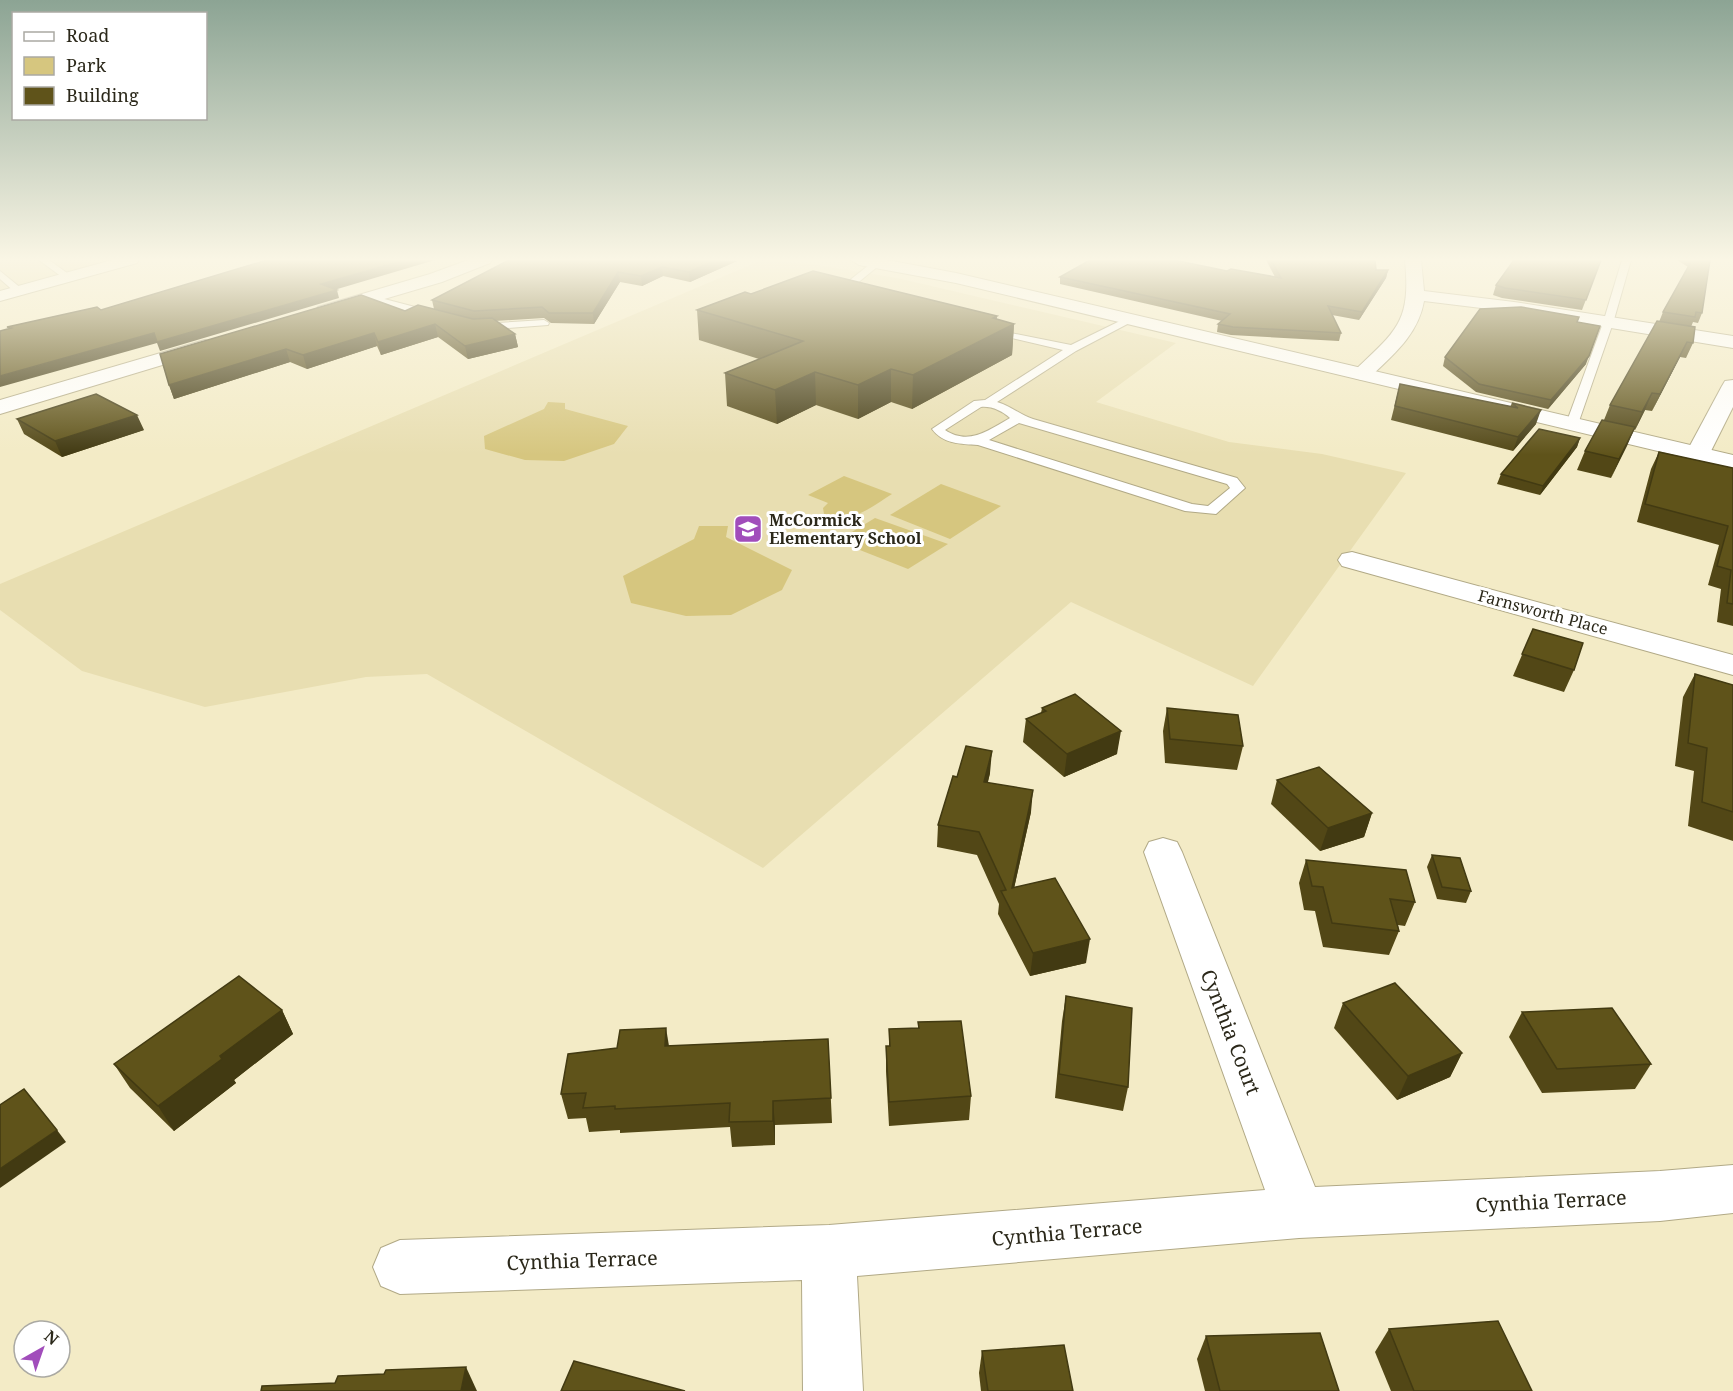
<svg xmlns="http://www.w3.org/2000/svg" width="1733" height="1391" font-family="'Noto Serif',serif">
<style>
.built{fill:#e8deb1}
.green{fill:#d6c67f}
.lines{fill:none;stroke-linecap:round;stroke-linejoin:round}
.service-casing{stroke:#b1a986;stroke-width:2}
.minor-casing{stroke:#b1a986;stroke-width:2}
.tertiary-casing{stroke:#b1a986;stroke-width:2}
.service{fill:#fff;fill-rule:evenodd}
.minor{fill:#fff;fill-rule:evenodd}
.tertiary{fill:#fff;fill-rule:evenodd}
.wall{fill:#524716}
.shaded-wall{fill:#423a12}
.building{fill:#5f531a;stroke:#423a12;stroke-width:1.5}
.labels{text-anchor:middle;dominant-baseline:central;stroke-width:6;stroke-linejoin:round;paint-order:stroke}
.poi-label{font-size:16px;font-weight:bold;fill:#2b281a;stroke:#fff;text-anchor:start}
.street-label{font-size:16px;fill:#2b281a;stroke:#fff}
.near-street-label{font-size:20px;fill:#2b281a;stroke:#fff}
</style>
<rect width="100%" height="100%" fill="#f3ebc6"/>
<g class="built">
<path d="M0,260H116L0,291Z"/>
<path d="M762,260L817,265L897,278L1176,343L1096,402L1229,442L1322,454L1406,473L1253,686L1071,602L763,868L427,674L366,677L205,707L82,671L0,610V584Z"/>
</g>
<g class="green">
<path d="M548,402L565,403V409L628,426L614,444L564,461L525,460L485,449L484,436L544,409Z"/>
<path d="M844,476L892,494C871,507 850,526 824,514L823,508L828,503L808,495Z"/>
<path d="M941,484L1001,506L950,539L890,515Z"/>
<path d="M875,518L948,544L908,569L837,541Z"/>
<path d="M699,526H728L726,537L792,570L782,590L731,615L686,616L631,603L623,576L694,539Z"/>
</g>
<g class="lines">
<g class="service-casing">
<g id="service">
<path d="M39,260H49L74,278L66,280Z"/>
<path d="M1622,260H1631L1613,323L1578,424L1572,428L1568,427L1566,424L1603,323Z"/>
<path d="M874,261L882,263L855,285V289L866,297L858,299L847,292L845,284Z"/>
<path d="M0,271L22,289V293H16L0,279Z"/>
<path d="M369,295L438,313L439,315L434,318L366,300L364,298Z"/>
<path d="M1126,318L1135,320L1076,351L997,402C1011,406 1020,415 1033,419L1237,478L1245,488L1216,514L1185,511L978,445C961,444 943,444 932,429L974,401L985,400L1063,350L986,332V328L1071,345ZM981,407C992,406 1002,411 1010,418C989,430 969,446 945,430ZM1019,423L1227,484L1230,488L1208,506L1192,504L989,440Z"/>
<path d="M544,320L549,323L548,325L481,330L476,327L481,324Z"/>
</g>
</g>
<g class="minor-casing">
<g id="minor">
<path d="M112,260H139L137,263L0,301V291Z"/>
<path d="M468,260H492L490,263L442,282L330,315H318L315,311L318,307L430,274Z"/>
<path d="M1405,260H1421L1424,291L1514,302L1733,336V348L1514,312L1424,301C1418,335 1393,355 1369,378L1362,380L1355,378L1352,374L1355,370C1397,330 1411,322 1405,260Z"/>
<path d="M205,340L212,342L215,346L212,350L0,414V400Z"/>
<path d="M1733,380V407L1710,453L1706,458L1698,460L1690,458L1686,453L1722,386L1725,381Z"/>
<path d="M1352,552L1733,655V675L1342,566L1338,560L1342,554Z"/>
<path d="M1163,838L1177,842L1182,852L1315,1187L1660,1171L1733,1165V1213L1660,1221L1299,1238L857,1276L863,1391H803L802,1280L400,1294L381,1286L373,1267L381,1248L400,1240L829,1225L1265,1190L1144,852L1149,842Z"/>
</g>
</g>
<g class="tertiary-casing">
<path id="tertiary" d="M851,260H887L956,273L1733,455V469L956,283L859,265Z"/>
</g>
<use href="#service" class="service"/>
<use href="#minor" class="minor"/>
<use href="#tertiary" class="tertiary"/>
</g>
<g class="wall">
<path d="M509,260L737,261L690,282L663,276L642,286L620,282L594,324L551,323L544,318L495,321L515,334L518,347L468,359L438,337L381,355L377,346L307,369L290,362L174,399L169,385L405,311L434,309L432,300Z"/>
<path d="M1266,260H1375L1376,270H1388L1386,278L1359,320L1332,315L1341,333L1339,341L1231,335L1217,332L1218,324L1222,321L1060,284V277L1227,271L1275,277Z"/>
<path d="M1601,260L1582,310L1502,298L1493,295L1496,285Z"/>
<path d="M1677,260H1710L1702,313L1698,323L1693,322L1691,327L1693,343L1686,358L1680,357L1652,411L1645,410L1635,430L1634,429L1611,478L1577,470L1585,451L1604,420L1610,405L1659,322L1663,312L1688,267Z"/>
<path d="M751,294L997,320L1014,324L1012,355L912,409L891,402L858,419L816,405L777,424L727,406L725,373L759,359L699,340L697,310Z"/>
<path d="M1577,322L1586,364L1548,409L1476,392L1443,366L1445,357Z"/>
<path d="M1400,384L1510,407L1512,403L1536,424L1513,451L1391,420Z"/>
<path d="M17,419L144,430L62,457L24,434Z"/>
<path d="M1580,438L1577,447L1540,495L1497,484L1501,474Z"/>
<path d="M1659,452L1733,468V626L1717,622L1721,589L1708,585L1719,545L1637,522L1651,469Z"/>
<path d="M1533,629L1574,670L1564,692L1513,676Z"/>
<path d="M1695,674L1733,685V841L1688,826L1694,771L1675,766L1683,697Z"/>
<path d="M1042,708L1117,754L1064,777L1023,742L1026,719L1041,713Z"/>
<path d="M1167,708L1243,746L1237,770L1165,763L1163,731Z"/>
<path d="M990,773L988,782L1031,812L1014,888L1086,963L1030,976L998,914L999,904L977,855L937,847L938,825L957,777Z"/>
<path d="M1277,780L1372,813L1364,837L1320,851L1271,804Z"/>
<path d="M1432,855L1471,891L1466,903L1437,899L1427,867Z"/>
<path d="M1306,860L1415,902L1405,926L1398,925L1399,931L1389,955L1323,947L1315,911L1304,910L1299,883Z"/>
<path d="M1066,996L1128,1087L1123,1111L1055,1098L1062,1021Z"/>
<path d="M1343,1003L1462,1053L1450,1077L1397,1100L1334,1028Z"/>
<path d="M282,1010L293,1034L234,1080L236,1083L174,1131L130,1088L114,1064Z"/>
<path d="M1522,1012L1651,1064L1635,1089L1542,1093L1509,1037Z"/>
<path d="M918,1022L971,1096L969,1120L889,1126L886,1071V1046H889V1029L918,1028Z"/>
<path d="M828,1039L832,1123L775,1125V1145L732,1147L730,1127L620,1133V1130L589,1132L586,1118L568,1119L561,1094L669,1046Z"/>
<path d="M1389,1329L1532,1391H1391L1375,1352Z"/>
<path d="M1206,1336L1339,1391H1205L1197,1359Z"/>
<path d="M982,1351L1073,1391H981L979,1373Z"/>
</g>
<g class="shaded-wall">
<path d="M405,260H435L324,293L321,284Z"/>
<path d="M716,260L737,261L690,282L689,272Z"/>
<path d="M662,267L663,276L642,286L641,276Z"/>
<path d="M1388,270L1386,278L1359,320L1362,312Z"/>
<path d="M618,272L620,282L594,324L593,313Z"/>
<path d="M337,290L339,298L160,351L157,343L0,387V376L154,333Z"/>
<path d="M997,316L996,333L1014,324L1012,355L912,409L913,375Z"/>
<path d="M435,324L438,337L381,355L378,342Z"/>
<path d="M374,333L377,346L307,369L303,355Z"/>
<path d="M515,334L518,347L468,359L465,346Z"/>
<path d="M1687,342L1680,357L1652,411L1660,394Z"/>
<path d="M286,349L290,362L174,399L169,385Z"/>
<path d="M1589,356L1586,364L1548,409L1551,400Z"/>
<path d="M891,369V402L858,419V385Z"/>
<path d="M815,372L816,405L777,424L775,390Z"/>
<path d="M1652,393L1645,410L1635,430L1642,412Z"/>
<path d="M1541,410L1536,424L1513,451L1518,437Z"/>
<path d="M137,415L144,430L62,457L55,441Z"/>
<path d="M1635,427L1627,446L1611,478L1619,459Z"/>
<path d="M1580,438L1577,447L1540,495L1543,486Z"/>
<path d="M1121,731L1117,754L1064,777L1067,754Z"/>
<path d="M992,751L990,773L982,804L984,782Z"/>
<path d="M1033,790L1031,812L1009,911L1012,888Z"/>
<path d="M1372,813L1364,837L1320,851L1328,828Z"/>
<path d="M1090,939L1086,963L1030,976L1033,953Z"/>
<path d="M282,1010L293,1034L234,1080L236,1083L174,1131L158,1106L220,1056Z"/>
<path d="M666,1028L670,1052L665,1046Z"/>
<path d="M1462,1053L1450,1077L1397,1100L1408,1076Z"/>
<path d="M773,1101L775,1125V1145L773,1121Z"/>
<path d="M57,1130L66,1142L0,1188V1169Z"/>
<path d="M466,1367L477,1391H461Z"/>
</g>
<g class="building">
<path d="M267,260H405L321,284L337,290L157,342L154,333L0,376V331L11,328L7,327L97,307L101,310Z"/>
<path d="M509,260H716L689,272L662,267L641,276L618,272L593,313H549L542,307L474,311L432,300Z"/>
<path d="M1090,260H1174L1227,271L1231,269L1281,278L1271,260H1375L1376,270H1388L1362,312L1328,306L1341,333L1233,327L1218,324L1230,314L1060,277Z"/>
<path d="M1514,260H1601L1586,300L1505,288L1496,285Z"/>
<path d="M1692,260H1710L1702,313L1696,312L1695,317L1663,312Z"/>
<path d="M813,271L997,316L993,318L1014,324L913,375L891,369L858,385L815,372L775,390L725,373L803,341L697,310L745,292L751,294Z"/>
<path d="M361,295L405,311L418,305L473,319L492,318L515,334L465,346L435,324L378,342L374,333L303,355L286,349L169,385L160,354Z"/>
<path d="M1521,307L1579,317L1577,322L1600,326L1589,356L1551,400L1479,384L1445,357L1480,309Z"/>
<path d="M1657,321L1695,327L1693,343L1687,342L1660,394L1652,393L1642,412L1610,405Z"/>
<path d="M1400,384L1518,408L1512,403L1541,410L1518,437L1395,406Z"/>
<path d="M96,394L137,415L55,441L17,419Z"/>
<path d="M1602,420L1635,427L1619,459L1585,451Z"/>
<path d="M1539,429L1580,438L1543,486L1501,474Z"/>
<path d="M1659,452L1733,468V604L1727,603L1731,570L1717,566L1728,526L1645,504Z"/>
<path d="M1533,629L1583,643L1574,670L1522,654Z"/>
<path d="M1695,674L1733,685V812L1702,802L1707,748L1688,743Z"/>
<path d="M1075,694L1121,731L1067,754L1026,719L1046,711L1042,708Z"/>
<path d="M1167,708L1238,715L1243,746L1170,739Z"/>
<path d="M966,746L992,751L984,782L1033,790L1012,888L1055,878L1090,939L1033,953L1001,891L1006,890L979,832L938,825L953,776L957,777Z"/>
<path d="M1319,767L1372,813L1328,828L1277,780Z"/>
<path d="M1432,855L1460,858L1471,891L1442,887Z"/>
<path d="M1306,860L1406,870L1415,902L1390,899L1399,931L1332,923L1323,887L1312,886Z"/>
<path d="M239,976L282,1010L220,1056L222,1059L158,1106L114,1064Z"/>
<path d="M1395,983L1462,1053L1408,1076L1343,1003Z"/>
<path d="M1066,996L1132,1008L1128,1087L1059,1074Z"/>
<path d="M1612,1008L1651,1064L1557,1069L1522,1012Z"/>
<path d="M961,1021L971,1096L889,1102L886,1046H890L889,1029L919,1028L918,1022Z"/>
<path d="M666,1028L665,1046L828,1039L831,1098L773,1101V1121L729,1122L730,1103L615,1109V1106L583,1108L586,1093L561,1094L568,1054L617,1048L620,1030Z"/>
<path d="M24,1089L57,1130L0,1169V1105Z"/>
<path d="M1498,1321L1532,1391H1414L1389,1329Z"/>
<path d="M1320,1333L1339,1391H1220L1206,1336Z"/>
<path d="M1064,1345L1073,1391H988L982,1351Z"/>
<path d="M574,1361L685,1391H561Z"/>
<path d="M466,1367L461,1391H261L262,1386L335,1383L338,1376L384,1374L386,1370Z"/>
</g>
<linearGradient id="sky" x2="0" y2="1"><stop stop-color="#8ca494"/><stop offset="0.57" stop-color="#faf6e5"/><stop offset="1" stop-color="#faf6e5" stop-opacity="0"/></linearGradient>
<rect width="1733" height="455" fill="url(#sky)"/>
<defs>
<g id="school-square" transform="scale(1.5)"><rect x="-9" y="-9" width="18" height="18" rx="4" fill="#a14dbb" stroke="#fff"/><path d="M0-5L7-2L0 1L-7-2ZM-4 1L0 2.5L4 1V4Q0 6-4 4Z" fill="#fff"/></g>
</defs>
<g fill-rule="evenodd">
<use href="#school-square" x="748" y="529"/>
</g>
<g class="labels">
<g class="poi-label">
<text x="769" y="520">McCormick<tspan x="769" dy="18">Elementary School</tspan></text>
</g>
<g class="street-label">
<text transform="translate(1543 612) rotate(15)">Farnsworth Place</text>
</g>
<g class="near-street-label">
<text transform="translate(1231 1032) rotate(69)">Cynthia Court</text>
<text transform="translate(1551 1201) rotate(-3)">Cynthia Terrace</text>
<text transform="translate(1067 1232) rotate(-5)">Cynthia Terrace</text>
<text transform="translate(582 1260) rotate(-2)">Cynthia Terrace</text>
</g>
</g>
<rect x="12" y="12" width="195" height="108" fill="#ffffff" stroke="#aaa9a3" stroke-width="1.5"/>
<rect x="24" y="32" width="30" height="9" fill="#ffffff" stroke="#aaa9a3" stroke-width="1.5"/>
<text x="66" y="42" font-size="18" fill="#2b281a">Road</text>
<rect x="24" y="57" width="30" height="18" fill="#d6c67f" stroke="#aaa9a3" stroke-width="1.5"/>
<text x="66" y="72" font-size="18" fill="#2b281a">Park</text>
<rect x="24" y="87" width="30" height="18" fill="#5f531a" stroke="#aaa9a3" stroke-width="1.5"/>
<text x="66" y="102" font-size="18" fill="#2b281a">Building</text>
<g transform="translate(42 1349) rotate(40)"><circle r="28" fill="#ffffff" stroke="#aaa9a3" stroke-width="1.5"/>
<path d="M0-4.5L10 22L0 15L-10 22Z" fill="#a14dbb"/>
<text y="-9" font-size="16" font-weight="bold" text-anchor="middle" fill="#2b281a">N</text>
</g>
</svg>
